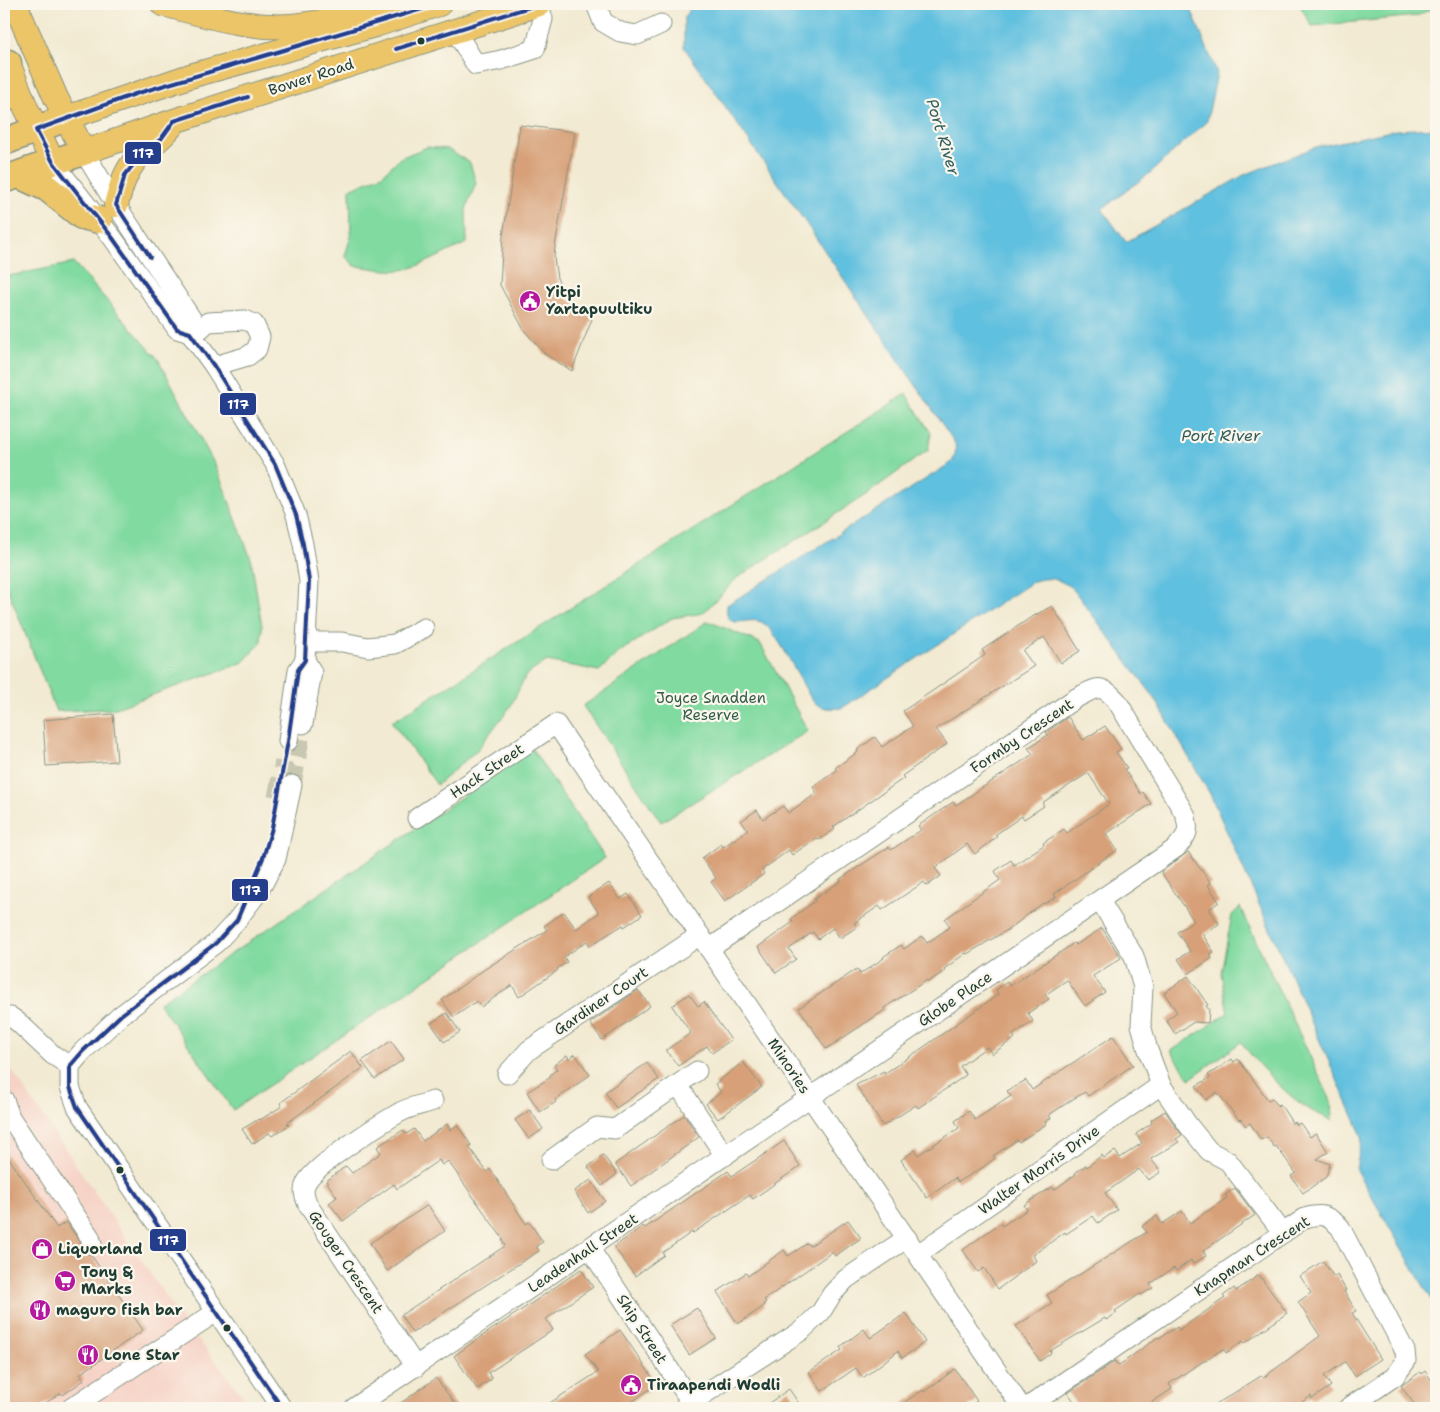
<svg xmlns="http://www.w3.org/2000/svg" width="1440" height="1412" font-family="'Shantell Sans',sans-serif">
<style>
.built{fill:#f6d1c5}
.green{fill:#81daa0;stroke:#508c6a}
.water{fill:#61c0df;stroke:#407e8a}
.building{fill:#d7a078}
.lines{fill:none;stroke-linecap:round;stroke-linejoin:round}
.minor-tunnel{stroke:#c8c7b2;stroke-width:19;stroke-dasharray:19 9;stroke-linecap:butt}
.minor-casing{stroke:#889483;stroke-width:21}
.major-casing{stroke:#889483;stroke-width:26}
.highway-casing{stroke:#889483;stroke-width:29}
.minor{stroke:#fff;stroke-width:19}
.major{stroke:#ecc569;stroke-width:24}
.highway{stroke:#ecc569;stroke-width:26}
.bus-1-casing{stroke:#fbf7ec;stroke-width:8}
.bus-1{stroke:#243e8c;stroke-width:4}
.bus-dot{fill:#1f3d34;stroke:#fbf7ec;stroke-width:2}
.labels{text-anchor:middle;dominant-baseline:central;stroke-width:4.5;stroke-linejoin:round;paint-order:stroke}
.street-label{font-size:15px;fill:#1f3d34;stroke:#fbf7ec}
.poi-label{font-size:15px;font-weight:bold;fill:#1f3d34;stroke:#fbf7ec;text-anchor:start}
.park-label{font-size:15px;fill:#335c4a;stroke:#fbf7ec}
.water-label{font-size:16px;font-style:italic;fill:#305e5f;stroke:#fbf7ec}
.line-badge{stroke:#fbf7ec;stroke-width:2}
.badge-label{font-size:14px;text-anchor:middle;font-weight:bold;fill:#fff}
</style>
<rect width="100%" height="100%" fill="#fbf7ec"/>
<filter id="ink" filterUnits="userSpaceOnUse"><feTurbulence type="fractalNoise" baseFrequency=".02" numOctaves="2"/><feDisplacementMap in="SourceGraphic" scale="10" xChannelSelector="R" yChannelSelector="G"/><feConvolveMatrix kernelMatrix="1 2 1 2 8 2 1 2 1" color-interpolation-filters="sRGB"/></filter>
<filter id="wash" filterUnits="userSpaceOnUse"><feTurbulence type="fractalNoise" baseFrequency=".0096" numOctaves="4" result="noise"/><feDisplacementMap in="SourceGraphic" scale="20" xChannelSelector="R" yChannelSelector="G"/><feGaussianBlur stdDeviation="1.12" result="paint"/><feColorMatrix in="noise" values="0 0 0 0 0 0 0 0 0 0 0 0 0 0 0 0 0 1.4 0 .05"/><feComposite in="paint" operator="in"/></filter>
<g filter="url(#wash)">
<rect width="100%" height="100%" fill="#f2ead2"/>
<path class="built" d="M4,1059L175,1310L252,1408H4Z"/>
<g class="green">
<path d="M1299,4H1436V6L1417,16L1312,26Z"/>
<path d="M427,147L447,149L470,163L476,183L466,209L467,243C447,251 422,267 402,270C389,272 368,267 355,266L345,256L351,236L350,189L382,175L400,158Z"/>
<path d="M74,263L158,359L216,467L251,559L262,626L261,643L242,663L113,709L56,711L4,580V277Z"/>
<path d="M906,394L931,433L928,450L867,494L737,578L703,613L672,618L621,651L599,671L547,661L526,675L510,707L477,750L437,785L392,722Z"/>
<path d="M708,621L760,643L808,731L661,822L583,706Z"/>
<path d="M532,749L605,858L233,1110L159,1003Z"/>
<path d="M1240,907L1331,1101L1332,1120C1323,1116 1312,1112 1304,1106C1280,1089 1259,1066 1241,1042L1190,1079L1171,1051L1228,1013L1221,973L1232,915Z"/>
</g>
<path class="water" d="M694,4H1189L1217,73L1207,121L1150,173L1102,209L1126,242L1244,175L1316,147L1396,130L1436,128V1307L1356,1170L1362,1136L1210,794L1154,697L1073,589C1060,579 1050,576 1034,581L842,708C831,709 821,709 813,701C809,696 806,689 803,684C794,668 786,652 776,637C773,633 767,625 763,623C749,614 724,635 727,605L951,463C956,456 956,450 955,443L799,213L684,47V17Z"/>
<g id="blocks">
<g class="building">
<path d="M520,125L575,132L555,246L554,258L557,278L566,297L592,319L572,371L545,354L524,330L500,285L503,236Z"/>
<path d="M1052,606L1080,651L1061,663L1044,637L1023,651L1034,666L936,729L947,744L902,776L904,778L833,827L835,829L819,840L817,838L792,855L789,850L762,870L764,874L725,901L711,882L716,878L702,858L721,844L723,847L748,830L741,821L757,810L763,819L783,806L788,813L817,793L813,787L837,770L835,768L858,752L857,750L875,737L882,747L913,726L903,711L985,655L982,650L1030,618Z"/>
<path d="M113,714L117,761L46,766L43,720Z"/>
<path d="M1068,717L1083,740L1105,726L1121,749L1116,752L1127,768L1124,769L1141,794L1143,792L1151,804L1106,834L1117,850L1054,894L1056,897L1044,904L1043,903L1009,929L967,954L966,953L944,969L945,971L928,982L927,980L884,1008L885,1010L826,1049L799,1008L857,969L860,974L884,958L883,957L901,945L904,949L922,936L927,943L950,927L945,919L1000,880L995,871L1011,860L1014,865L1044,845L1043,843L1064,829L1067,833L1109,804L1088,773L1042,803L1044,806L1024,819L1022,816L995,835L997,837L975,854L967,844L935,868L941,876L927,886L924,882L882,910L879,906L854,923L857,927L840,938L833,928L818,939L813,932L789,949L796,959L776,973L758,947L793,922L791,919L815,901L814,899L841,881L840,879L889,847L891,850L921,830L918,826L953,802L956,805L1033,754L1028,748L1048,735L1046,732Z"/>
<path d="M1188,852L1211,883L1208,885L1219,902L1209,909L1219,924L1203,935L1214,952L1210,954L1212,958L1188,974L1178,959L1190,951L1177,932L1194,921L1161,872Z"/>
<path d="M609,883L620,899L628,894L642,915L624,927L623,925L602,938L590,946L587,941L564,957L567,962L557,969L558,970L519,997L512,985L481,1007L477,1001L454,1017L442,1000L485,969L547,930L544,926L564,912L576,929L599,913L588,897Z"/>
<path d="M1102,928L1121,958L1093,976L1105,992L1085,1006L1067,980L1045,995L1049,999L1028,1013L1033,1021L1013,1035L1015,1038L992,1054L987,1047L960,1066L966,1075L918,1108L916,1105L883,1126L856,1085L884,1071L885,1073L918,1051L992,999L998,994L996,990L1007,982L1010,986L1074,943L1076,945Z"/>
<path d="M1188,976L1208,1005L1206,1006L1209,1010L1208,1023L1194,1022L1175,1034L1166,1020L1177,1012L1164,993Z"/>
<path d="M638,990L650,1006L602,1040L590,1023Z"/>
<path d="M689,994L698,1006L704,1002L731,1040L712,1053L707,1046L678,1066L666,1050L691,1033L672,1006Z"/>
<path d="M447,1013L460,1032L444,1042L431,1023Z"/>
<path d="M1113,1036L1133,1065L1088,1096L1085,1092L1073,1099L1049,1115L1051,1118L1045,1122L1046,1124L1019,1142L1017,1140L993,1156L995,1158L982,1168L958,1182L955,1178L927,1198L901,1160L915,1150L918,1155L959,1128L955,1121L969,1111L975,1120L1011,1096L1007,1091L1026,1080L1032,1090Z"/>
<path d="M391,1041L404,1059L375,1079L362,1061Z"/>
<path d="M351,1051L363,1068L287,1123L289,1125L272,1136L269,1133L252,1144L242,1129L259,1119L260,1120L282,1106L280,1103Z"/>
<path d="M575,1054L590,1075L555,1100L556,1102L540,1112L527,1092L551,1077L550,1075L557,1069L554,1065L567,1055L569,1059Z"/>
<path d="M1232,1059L1234,1062L1238,1059L1268,1100L1272,1098L1278,1106L1280,1104L1293,1124L1295,1122L1297,1125L1300,1123L1310,1137L1316,1133L1328,1152L1317,1159L1330,1164L1326,1177L1303,1193L1291,1176L1296,1173L1276,1146L1274,1147L1267,1137L1261,1140L1250,1123L1246,1126L1241,1119L1239,1120L1217,1092L1206,1100L1196,1086L1210,1078L1208,1075Z"/>
<path d="M743,1062L762,1087L718,1119L706,1104L721,1092L715,1084Z"/>
<path d="M647,1063L659,1079L616,1108L605,1092Z"/>
<path d="M530,1110L543,1129L529,1139L515,1120Z"/>
<path d="M1165,1111L1182,1135L1176,1139L1179,1142L1151,1159L1161,1172L1148,1180L1139,1169L1105,1193L1117,1210L1098,1223L1093,1216L1066,1234L1065,1232L1033,1255L1036,1261L998,1289L984,1268L978,1272L963,1250L1000,1223L1002,1226L1027,1210L1024,1205L1052,1187L1054,1190L1076,1174L1075,1173L1086,1165L1087,1167L1102,1155L1104,1158L1115,1151L1120,1158L1142,1143L1136,1134L1152,1123L1151,1120Z"/>
<path d="M684,1115L699,1137L631,1186L615,1164Z"/>
<path d="M447,1124L450,1130L457,1125L471,1145L469,1147L487,1172L490,1169L526,1224L529,1222L543,1242L536,1246L539,1251L523,1261L412,1333L401,1315L505,1246L502,1240L503,1239L448,1161L442,1165L439,1160L397,1189L394,1184L343,1221L329,1203L337,1197L326,1181L346,1166L352,1173L381,1153L377,1147L403,1130L406,1134L414,1129L423,1141Z"/>
<path d="M784,1141L800,1166L753,1199L750,1195L693,1233L692,1232L662,1253L664,1255L635,1276L614,1247L643,1226L645,1228L728,1171L732,1176Z"/>
<path d="M4,1151L57,1228L66,1222L80,1242L84,1252L91,1255L143,1330L80,1374L84,1380L63,1395L61,1393L38,1408H4Z"/>
<path d="M603,1155L617,1174L602,1186L588,1167Z"/>
<path d="M591,1180L605,1201L588,1213L574,1191Z"/>
<path d="M1235,1188L1255,1215L1203,1251L1206,1256L1193,1264L1191,1260L1176,1271L1174,1268L1150,1284L1153,1288L1141,1295L1140,1294L1115,1311L1117,1313L1106,1320L1105,1318L1050,1351L1051,1353L1040,1361L1016,1326L1052,1303L1047,1295L1147,1232L1142,1226L1157,1216L1162,1224L1182,1211L1190,1223L1227,1198L1225,1195Z"/>
<path d="M428,1205L445,1231L387,1271L370,1243Z"/>
<path d="M848,1220L861,1238L835,1256L832,1252L764,1300L766,1302L763,1304L764,1306L738,1324L717,1292L746,1273L748,1276L784,1250L788,1256L808,1243L810,1246Z"/>
<path d="M1323,1261L1334,1277L1337,1275L1346,1290L1344,1291L1356,1311L1352,1313L1381,1359L1355,1376L1345,1362L1324,1376L1331,1386L1312,1399L1311,1396L1293,1408H1210L1261,1376L1263,1378L1320,1336L1298,1302L1311,1293L1300,1276Z"/>
<path d="M581,1269L593,1287L546,1319L553,1330L488,1373L492,1379L477,1389L454,1356L473,1342L538,1299Z"/>
<path d="M1259,1275L1287,1313L1245,1343L1243,1341L1226,1353L1223,1349L1191,1369L1169,1384L1172,1389L1143,1408H1079L1068,1393L1115,1361L1118,1366L1158,1337L1159,1338L1177,1327L1179,1330L1225,1298L1223,1296L1234,1288L1236,1291Z"/>
<path d="M697,1308L716,1338L689,1355L670,1325Z"/>
<path d="M906,1313L925,1342L902,1358L898,1351L863,1378L856,1368L822,1391L809,1372L842,1350L840,1347L864,1329L870,1338Z"/>
<path d="M620,1330L657,1384L623,1408L618,1401L607,1408H542L598,1372L585,1354Z"/>
<path d="M955,1369L977,1401L967,1408H896L923,1390L924,1392Z"/>
<path d="M1425,1371L1436,1387V1408H1417L1401,1386L1420,1372L1421,1374Z"/>
<path d="M436,1378L458,1408H394Z"/>
<path d="M789,1389L802,1408H762Z"/>
</g>
</g>
</g>
<g filter="url(#ink)">
<use href="#blocks" fill-opacity="0" stroke="#889483" stroke-width="1"/>
<g class="lines">
<g class="minor-tunnel">
<path d="M292,785L302,728"/>
<path d="M277,797L284,762"/>
</g>
<g class="minor-casing">
<g id="minor">
<path d="M596,4L603,22L620,32L637,35L661,24"/>
<path d="M455,30L476,65L501,60L535,49L543,19L539,4"/>
<path d="M84,152L116,205L191,318L190,333"/>
<path d="M53,162L112,237L177,329L190,333L214,366L275,464L296,515L303,544L309,581L305,660L298,670L288,741"/>
<path d="M192,336L208,322L245,320L254,324L260,337L257,349L248,356L214,366"/>
<path d="M306,642H342L368,647L395,644L424,628"/>
<path d="M303,724L312,672L305,660"/>
<path d="M417,818L556,724L1022,1408"/>
<path d="M1100,901L1134,956L1143,987L1141,1025L1148,1050L1161,1085L1188,1125L1209,1151L1228,1161L1283,1233"/>
<path d="M4,1018L11,1017L19,1023L53,1055L70,1066"/>
<path d="M70,1066V1087L77,1107L282,1408"/>
<path d="M70,1066L83,1051L121,1015L216,943L237,920L259,891L276,859L292,785"/>
<path d="M507,1074L529,1050L700,935"/>
<path d="M678,1085L725,1156"/>
<path d="M4,1100L10,1117L90,1237L92,1244"/>
<path d="M551,1160L597,1127L615,1129L697,1071"/>
<path d="M590,1249L695,1408"/>
<path d="M918,1254L1161,1085"/>
<path d="M416,1367L308,1205C305,1197 302,1191 306,1183C314,1166 378,1125 397,1114C407,1107 422,1105 433,1101"/>
<path d="M71,1408L216,1312"/>
<path d="M354,1408L1176,848C1188,835 1190,831 1185,814L1117,701C1100,682 1097,688 1076,698L709,949"/>
<path d="M683,1408L801,1331L821,1312L832,1294L846,1279L907,1238"/>
<path d="M1026,1408L1305,1218C1322,1213 1327,1215 1340,1227L1405,1351L1406,1361L1395,1376L1348,1408"/>
</g>
</g>
<g class="major-casing">
<g id="major">
<path d="M15,4L56,98L84,152L174,121L539,4"/>
<path d="M163,4C206,15 247,29 292,26C315,24 338,19 361,15"/>
<path d="M8,63L26,108L53,162"/>
<path d="M66,118L190,76L375,25L439,4"/>
<path d="M116,205C121,185 127,166 143,152C156,141 161,139 172,125"/>
</g>
</g>
<g class="highway-casing">
<g id="highway">
<path d="M4,99L8,85V63"/>
<path d="M4,142L66,118"/>
<path d="M19,175L47,188L82,216L99,220"/>
<path d="M9,178L53,162L84,152"/>
</g>
</g>
<use href="#minor" class="minor"/>
<use href="#major" class="major"/>
<use href="#highway" class="highway"/>
<g class="bus-1-casing">
<g id="bus-1">
<path d="M396,49L539,4"/>
<path d="M150,257L116,205L125,175L142,154L161,139L174,121L248,97"/>
<path d="M70,1066L83,1051L121,1015L216,943L237,920L263,858L272,828L288,741L298,670L305,660L309,581L303,544L296,515L275,464L214,366L190,333L177,329L112,237L53,162L36,130L135,94L439,4"/>
<path d="M70,1066V1087L77,1107L282,1408"/>
</g>
</g>
<use href="#bus-1" class="bus-1"/>
</g>
</g>
<defs>
<g id="civic-disc" transform="scale(1.125)"><circle r="9.5" fill="#b5179e" stroke="#fbf7ec"/><path d="M-.6-6.5H3V-4.5H.6V-3L4-1V1h2V6H-6V1h2V-1L-.6-3ZM-1.2 2.5V6h2.4V2.5Z" fill="#fff"/></g>
<g id="shop-disc" transform="scale(1.125)"><circle r="9.5" fill="#b5179e" stroke="#fbf7ec"/><path d="M-5-2.5h2.3a2.7 3.5 0 0 1 5.4 0H5L5.5 6h-11ZM-1.5-2.5h3a1.5 2.3 0 0 0-3 0Z" fill="#fff"/></g>
<g id="supermarket-disc" transform="scale(1.125)"><circle r="9.5" fill="#b5179e" stroke="#fbf7ec"/><path d="M-6-5.5h2.5l.6 2H6L4.5 2H-2.5L-4.4-4H-6ZM-1.5 3.2a1.3 1.3 0 1 0 .1 0ZM3 3.2a1.3 1.3 0 1 0 .1 0Z" fill="#fff"/></g>
<g id="restaurant-disc" transform="scale(1.125)"><circle r="9.5" fill="#b5179e" stroke="#fbf7ec"/><path d="M-5-6h1v4h1v-4h1v4h1v-4h1v5L-1.5 .5V6h-2V.5L-5-1ZM5-6V6H3V1.5H1.5Q1.5-4 5-6Z" fill="#fff"/></g>
</defs>
<g fill-rule="evenodd">
<use href="#civic-disc" x="530" y="301"/>
<use href="#shop-disc" x="42" y="1249"/>
<use href="#supermarket-disc" x="65" y="1281"/>
<use href="#restaurant-disc" x="40" y="1310"/>
<use href="#restaurant-disc" x="88" y="1355"/>
<use href="#civic-disc" x="631" y="1385"/>
</g>
<g class="bus-dot">
<circle cx="421" cy="41" r="4.5"/>
<circle cx="120" cy="1170" r="4.5"/>
<circle cx="227" cy="1328" r="4.5"/>
</g>
<g class="labels">
<g class="street-label">
<text transform="translate(311 77) rotate(-18)">Bower Road</text>
<text transform="translate(1022 736) rotate(-34)">Formby Crescent</text>
<text transform="translate(487 771) rotate(-34)">Hack Street</text>
<text transform="translate(955 999) rotate(-34)">Globe Place</text>
<text transform="translate(601 1001) rotate(-34)">Gardiner Court</text>
<text transform="translate(789 1066) rotate(56)">Minories</text>
<text transform="translate(1039 1170) rotate(-35)">Walter Morris Drive</text>
<text transform="translate(583 1253) rotate(-34)">Leadenhall Street</text>
<text transform="translate(1252 1256) rotate(-33)">Knapman Crescent</text>
<text transform="translate(346 1262) rotate(56)">Gouger Crescent</text>
<text transform="translate(642 1329) rotate(57)">Ship Street</text>
</g>
<g class="poi-label">
<text x="546" y="292">Yitpi<tspan x="546" dy="17">Yartapuultiku</tspan></text>
<text x="58" y="1249">Liquorland</text>
<text x="81" y="1272">Tony &amp;<tspan x="81" dy="17">Marks</tspan></text>
<text x="56" y="1310">maguro fish bar</text>
<text x="104" y="1355">Lone Star</text>
<text x="647" y="1385">Tiraapendi Wodli</text>
</g>
<g class="park-label">
<text x="711" y="698">Joyce Snadden<tspan x="711" dy="17">Reserve</tspan></text>
</g>
<g class="water-label">
<text transform="translate(943 137) rotate(73)">Port River</text>
<text x="1221" y="435">Port River</text>
</g>
</g>
<g class="line-badge">
<rect x="124" y="141" width="38" height="24" rx="5" fill="#243e8c"/>
<rect x="219" y="392" width="38" height="24" rx="5" fill="#243e8c"/>
<rect x="231" y="878" width="38" height="24" rx="5" fill="#243e8c"/>
<rect x="149" y="1228" width="38" height="24" rx="5" fill="#243e8c"/>
</g>
<g class="badge-label">
<text x="143" y="158">117</text>
<text x="238" y="409">117</text>
<text x="250" y="895">117</text>
<text x="168" y="1245">117</text>
</g>
<rect width="1440" height="1412" fill="none" stroke="#fbf7ec" stroke-width="20"/>
</svg>
